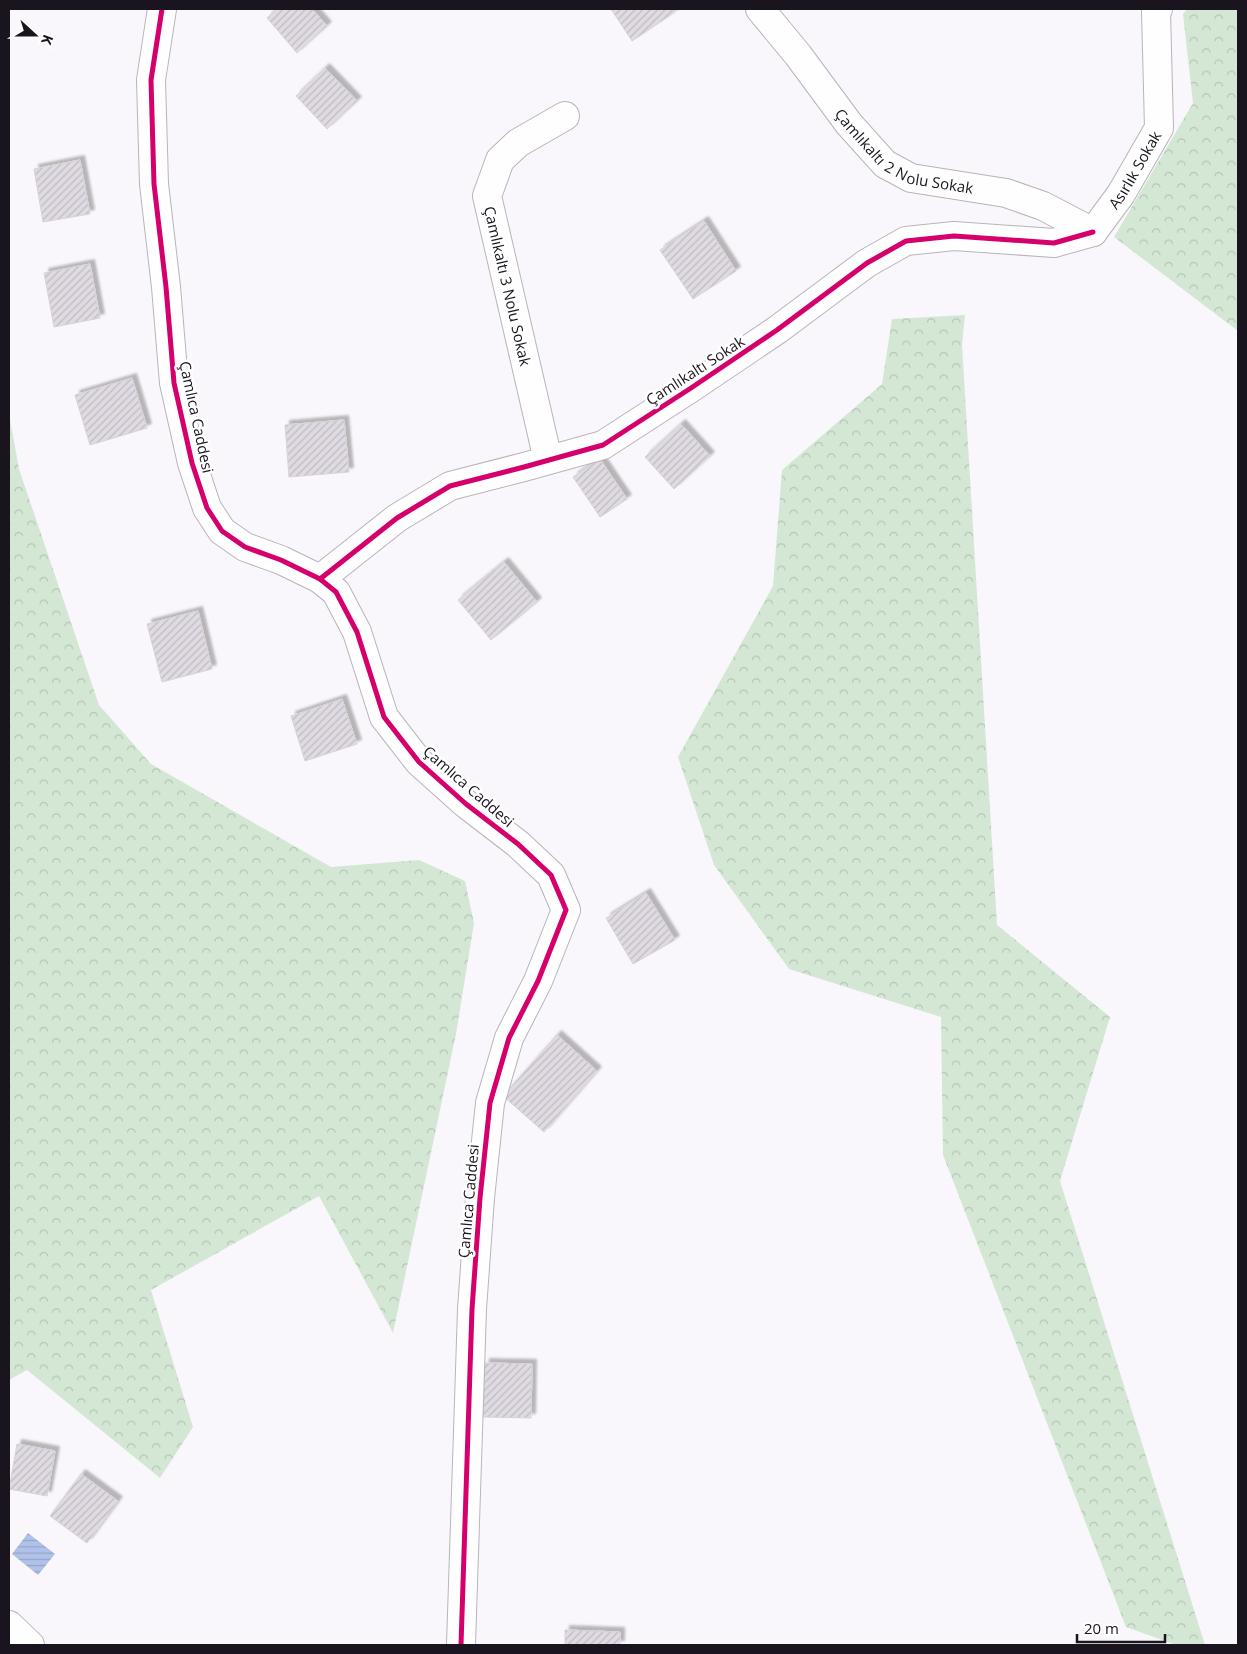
<svg xmlns="http://www.w3.org/2000/svg" width="1247" height="1654" font-family="'Open Sans',sans-serif">
<style>
.forest{fill:url(#forest-crowns)}
.water{fill:url(#water-rules)}
.building{fill:url(#building-hatch);stroke:#d7d2d9;filter:url(#shadow)}
.lines{fill:none;stroke-linecap:round;stroke-linejoin:round}
.minor-casing{stroke:#b8b4bc;stroke-width:30}
.tertiary-casing{stroke:#b8b4bc;stroke-width:30}
.minor{stroke:#fefefe;stroke-width:28}
.tertiary{stroke:#fefefe;stroke-width:28}
.cycleway-casing{stroke:#fff;stroke-width:8}
.cycleway{stroke:#d6006c;stroke-width:5}
.labels{text-anchor:middle;dominant-baseline:central;stroke-width:5;stroke-linejoin:round;paint-order:stroke}
.street-label{font-size:15px;fill:#1a141e;stroke:#fff}
</style>
<defs>
<pattern id="forest-crowns" width="20" height="18" patternUnits="userSpaceOnUse" patternTransform="scale(1.25)"><rect width="20" height="18" fill="#d4e7d4"/><path d="M2 6a3 3 0 1 1 6 0M12 15a3 3 0 1 1 6 0" fill="none" stroke="#b5c5b6"/></pattern>
<pattern id="water-rules" width="6" height="5" patternUnits="userSpaceOnUse" patternTransform="scale(1.25)"><rect width="6" height="5" fill="#b0c2e9"/><path d="M0 2.5h6" fill="none" stroke="#97a6c7"/></pattern>
<pattern id="building-hatch" width="6" height="6" patternUnits="userSpaceOnUse" patternTransform="scale(1.25)"><rect width="6" height="6" fill="#e0dbe2"/><path d="M-1 1l2-2M0 6l6-6M5 7l2-2" fill="none" stroke="#c0bbc1"/></pattern>
<filter id="shadow"><feDropShadow dx="4.5" dy="-4.5" stdDeviation="1" flood-color="#0004"/></filter>
</defs>
<rect width="100%" height="100%" fill="#f9f7fb"/>
<g class="forest">
<path d="M1187,9H1238V331L1114,237L1193,103L1183,14Z"/>
<path d="M965,315L962,345L997,925L1110,1017L1060,1181L1205,1645H1176L1126,1627L943,1155L941,1017L789,969L714,865L678,757L773,586L782,470L882,384L892,319Z"/>
<path d="M9,414L19,469L99,705L151,764L331,867L419,860L465,881L474,923L456,1034L393,1333L319,1196L151,1290L193,1427L160,1478L27,1370L9,1380Z"/>
</g>
<path class="water" d="M28,1533L55,1554L38,1575L12,1554Z"/>
<g class="building">
<path d="M277,9H312L327,26L297,53L267,18Z"/>
<path d="M611,9H673L675,12L632,41Z"/>
<path d="M325,68L357,101L327,129L296,96Z"/>
<path d="M80,160L90,214L43,222L34,169Z"/>
<path d="M704,221L736,271L693,299L660,250Z"/>
<path d="M90,264L100,318L54,327L44,273Z"/>
<path d="M132,378L147,428L90,445L75,395Z"/>
<path d="M344,420L349,472L289,477L285,425Z"/>
<path d="M681,424L710,456L674,489L645,457Z"/>
<path d="M600,459L627,499L600,517L573,477Z"/>
<path d="M504,562L537,602L491,640L458,600Z"/>
<path d="M198,611L212,669L162,682L147,624Z"/>
<path d="M342,699L357,744L305,761L291,716Z"/>
<path d="M646,893L675,940L633,964L606,918Z"/>
<path d="M557,1035L597,1071L544,1132L503,1096Z"/>
<path d="M485,1363L532,1364L531,1418L483,1417Z"/>
<path d="M17,1444L55,1451L47,1496L9,1489Z"/>
<path d="M81,1474L118,1501L87,1543L50,1516Z"/>
<path d="M565,1630L620,1632V1645H565Z"/>
</g>
<g class="lines">
<g class="minor-casing">
<g id="minor">
<path id="s1" d="M760,9L798,55L849,124L885,164L911,178L1006,193L1043,206L1093,232"/>
<path id="s2" d="M1093,232L1121,194L1159,128L1156,11L1158,9"/>
<path d="M548,460L487,196L500,160L518,143L565,116"/>
<path d="M320,579L397,518L450,486L524,467L603,445L691,388L777,330L867,263L906,241L954,236L1054,243L1093,232"/>
</g>
</g>
<g class="tertiary-casing">
<g id="tertiary">
<path d="M162,9L151,80L154,184L166,287L174,383L192,463L207,508L222,531L245,547L281,560L320,579L336,592L357,632L384,717L419,762L466,804L518,844L551,875L566,910L538,981L509,1038L490,1103L480,1198L472,1309L461,1645"/>
<path d="M9,1625L30,1645"/>
</g>
</g>
<use href="#minor" class="minor"/>
<use href="#tertiary" class="tertiary"/>
<g class="cycleway-casing">
<g id="cycleway">
<path d="M162,9L151,80L154,184L166,287L174,383L192,463L207,508L222,531L245,547L281,560L320,579L336,592L357,632L384,717L419,762L466,804L518,844L551,875L566,910L538,981L509,1038L490,1103L480,1198L472,1309L461,1645"/>
<path d="M320,579L397,518L450,486L524,467L603,445L691,388L777,330L867,263L906,241L954,236L1054,243L1093,232"/>
</g>
</g>
<use href="#cycleway" class="cycleway"/>
</g>
<g class="labels">
<g class="street-label">
<text stroke="none"><textPath href="#s1" startOffset="210">Çamlıkaltı 2 Nolu Sokak</textPath></text>
<text stroke="none"><textPath href="#s2" startOffset="75">Asırlık Sokak</textPath></text>
<text transform="translate(508 286) rotate(77)">Çamlıkaltı 3 Nolu Sokak</text>
<text transform="translate(695 370) rotate(-33)">Çamlıkaltı Sokak</text>
<text transform="translate(197 417) rotate(78)">Çamlıca Caddesi</text>
<text transform="translate(469 786) rotate(41)">Çamlıca Caddesi</text>
<text transform="translate(468 1201) rotate(-85)">Çamlıca Caddesi</text>
</g>
</g>
<rect width="1247" height="1654" fill="none" stroke="#1a141e" stroke-width="20"/>
<g transform="translate(35 35) rotate(111)" stroke="#ffffff" stroke-width="4" paint-order="stroke">
<path d="M0-4L9 19L0 12L-9 19Z" fill="#1a141e"/>
<text y="-8" font-size="14" font-weight="bold" text-anchor="middle" fill="#1a141e">K</text>
</g>
<path d="M1077 1634v8h88v-8" fill="none" stroke="#1a141e" stroke-width="2.5"/>
<text x="1084" y="1634" font-size="15" fill="#1a141e" stroke="#ffffff" stroke-width="4" paint-order="stroke">20 m</text>
</svg>
